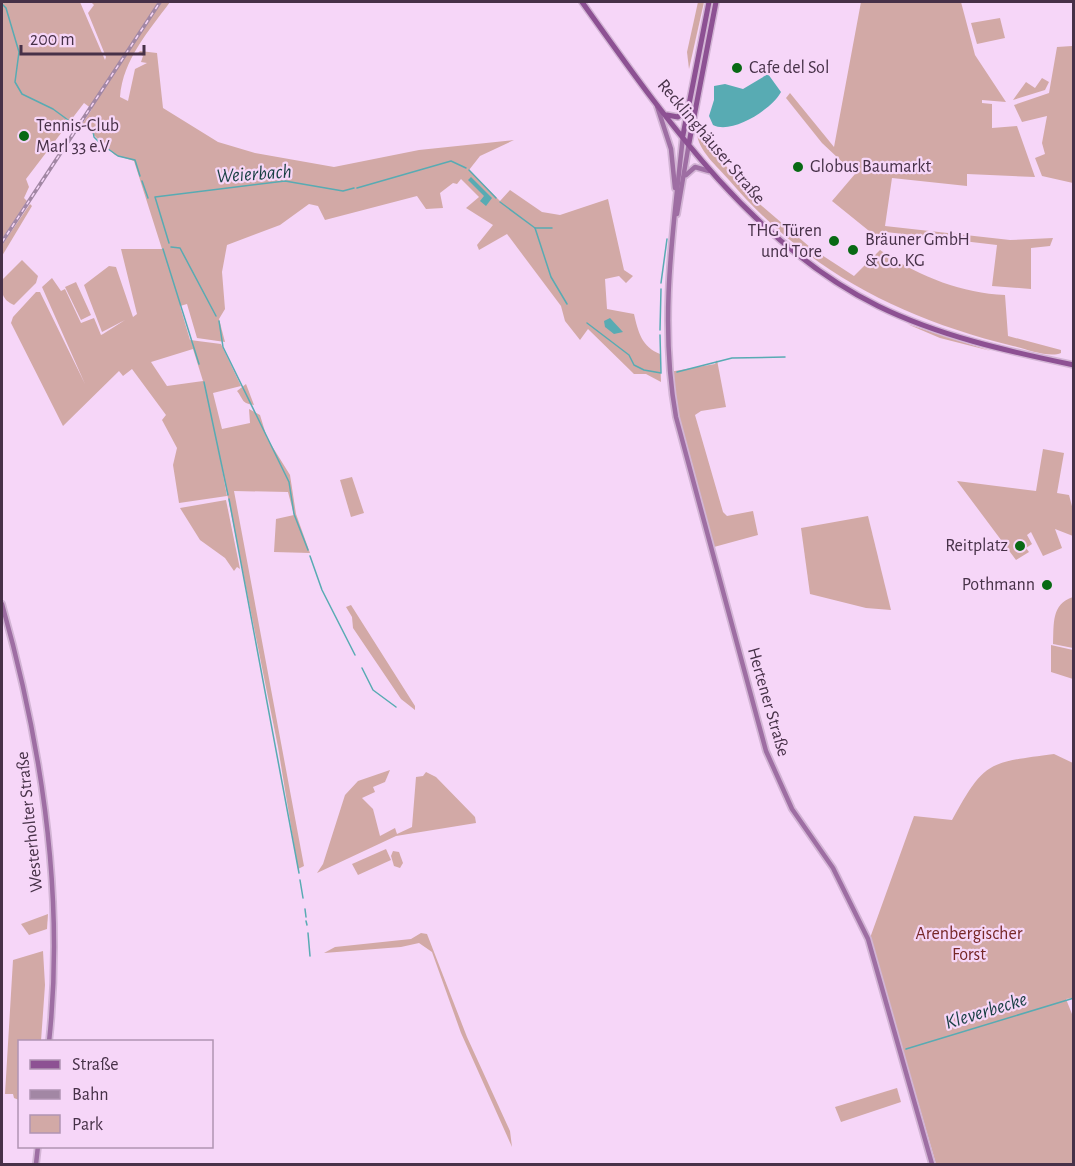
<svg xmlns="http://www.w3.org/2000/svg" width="1075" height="1166" font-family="'Alegreya Sans',sans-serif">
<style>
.green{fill:#d2a9a6;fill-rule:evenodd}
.water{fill:#58abb3}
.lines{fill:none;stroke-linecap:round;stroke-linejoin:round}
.stream{stroke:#58abb3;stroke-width:1.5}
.secondary-casing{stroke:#d3b5d5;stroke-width:8}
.primary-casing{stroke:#d3b5d5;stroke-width:8}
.secondary{stroke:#9e6ea3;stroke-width:4.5}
.primary{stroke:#8d5193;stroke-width:5}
.rail-casing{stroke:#a287a4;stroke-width:4}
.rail{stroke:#f6d6f8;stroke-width:1.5;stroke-dasharray:4.5;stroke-linecap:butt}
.poi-dot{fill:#086914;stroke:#f6d6f8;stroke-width:2}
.labels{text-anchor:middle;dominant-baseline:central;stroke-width:4.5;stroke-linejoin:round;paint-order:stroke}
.poi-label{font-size:18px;fill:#473148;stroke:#f6d6f8;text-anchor:start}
.street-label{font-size:18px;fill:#473148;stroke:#f6d6f8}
.park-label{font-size:18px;fill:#772828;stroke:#f6d6f8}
.water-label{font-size:20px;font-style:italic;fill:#183f43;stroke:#f6d6f8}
</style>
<rect width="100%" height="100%" fill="#f6d6f8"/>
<g class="green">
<path d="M2,2H80L105,60L106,57L88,13L94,5L91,2H170C149,31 123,59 120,97L128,101L135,69L147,63L141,62L143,56L138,53L140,51L157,53L163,108L218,142L255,153L334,167L419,150L514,140L480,156L469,170L500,201L510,190L542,212L560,215L608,199L624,270L633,276L626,283L619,276L605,279L607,309L634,314C638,332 642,347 660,354L661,382L646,374H634L588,329L580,340L565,321L561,306L507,234L479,250L477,245L493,225L466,208L479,197L461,179L457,184L453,183L440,193L443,208L426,209L417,196L325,220L318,206L309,204L280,225L227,245L222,272L225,309L219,319L225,342L197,338L187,304L180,306L190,340L221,344L241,386L213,393L222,429L250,423L249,409L260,415L267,438L290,475L296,514L310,553L274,552L276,519L294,515L288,492L234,491L304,866L298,869L278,747L220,458L227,496L179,503L173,465L177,448L162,420L166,415L132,369L123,376L119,371L63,426L11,323L13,317L36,292H40L85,384L42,287L52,278L61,291L65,289L81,323L94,318L101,335L103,334L125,320L102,332L84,285L109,266L116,267L133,317L137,314L121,249H162L134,161L115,155L82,124L92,109L84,103L26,179L29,187L24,198L27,201L2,239ZM193,349L203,381L167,386L151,362Z"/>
<path d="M698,2H704L689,69L687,52Z"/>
<path d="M861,2H961L975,55L1006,102L982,100V103L992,104V128L1017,126L1035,177L967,174V186L892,178L885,226L1010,240L1053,238L1050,246L1031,248V289L992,286L997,245L886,232L884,243L832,201L855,174L822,143L786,98L790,93L834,147Z"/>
<path d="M1000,18L1005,38L977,44L971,23Z"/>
<path d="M1073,35V183L1042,176L1035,158L1045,154L1042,143L1047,116L1022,122L1014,105L1049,93L1057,47L1072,46Z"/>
<path d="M1042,78L1049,82L1045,90L1013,100L1026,82L1035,88Z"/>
<path d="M697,132L704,138L717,142L711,147L748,194L811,248L854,276L880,250C916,275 960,293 1005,295L1008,336L1061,350V353C1049,358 1026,349 1013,346C899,318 806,270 729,180C718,167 697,150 697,132Z"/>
<path d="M30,204L32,206L2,256V245Z"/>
<path d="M22,260L38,276L36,283L14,305C2,300 1,292 2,280Z"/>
<path d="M76,282L91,315L81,320L65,287Z"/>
<path d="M907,324L991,351L940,338Z"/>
<path d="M717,360L726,407L701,411L695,415L723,512L727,516L753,511L758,535L714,547L712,550L676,417L669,372L715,364Z"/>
<path d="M246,384L254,405C241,403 244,400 237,391Z"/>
<path d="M1043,449L1064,453L1057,493L1069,495L1073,510V536L1055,529L1062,548L1043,556L1031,532L1027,535L1032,544L1026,548L1029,552L1016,560L957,481L1036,491Z"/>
<path d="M352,477L364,513L351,517L340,480Z"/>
<path d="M226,500L240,569L237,567L234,571L225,558L200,540L180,508Z"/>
<path d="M868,516L891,610L866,608L810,594L801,528Z"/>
<path d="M1073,597V648L1053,644C1054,624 1051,604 1073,597Z"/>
<path d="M351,605L415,706V710L401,699L353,628L352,617L346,607Z"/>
<path d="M1051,645L1073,650V679L1051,672Z"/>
<path d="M1054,754L1073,763L1074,998L1066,999L1074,1019L1073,1164H936L870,938L914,816L952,820C985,760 988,763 1054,754Z"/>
<path d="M390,770L385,782L373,787L375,792L362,798L373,809L380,836L395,828L397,834L412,827L416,777L423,776L426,772L436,777L475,817L476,823L396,836L317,873L323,864L345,795L358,781Z"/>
<path d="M386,849L391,860L358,875L352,864Z"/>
<path d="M393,851L399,852L403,863L400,868L394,866L391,856Z"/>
<path d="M48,914L47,929L29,935L21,924Z"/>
<path d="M421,933L427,934L467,1037L510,1131L512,1147L461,1033L432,952L419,943L401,947L324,953L335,947L411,939Z"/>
<path d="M43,951L45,985L41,1041L20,1042L19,1100L14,1098L13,1094H5L13,960Z"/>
<path d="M897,1088L901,1102L841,1122L835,1107Z"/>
</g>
<g class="water">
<path d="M768,74L781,92C772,109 732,135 713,125L709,116L714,100V86L725,84L743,89Z"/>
<path d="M471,177L492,198L486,206L480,201L484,196L468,180Z"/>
<path d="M610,318L623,332L614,334L605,327L604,321Z"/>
</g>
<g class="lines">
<g class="stream">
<path d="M2,4L6,8L19,52L15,82L22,94L53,109L68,120"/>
<path d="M83,126L93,131L94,137L101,144"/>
<path d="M104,146L118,156L135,160L140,176"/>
<path d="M469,170L496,198"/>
<path d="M142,181L148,198"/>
<path d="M357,188L451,161L466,168"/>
<path d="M500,202L535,228L551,277L567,304"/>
<path d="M535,228H552"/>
<path d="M169,243L155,197L285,181L343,191L354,188"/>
<path d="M171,247L180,248L216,316"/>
<path d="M163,249L199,364"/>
<path d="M661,283L667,239"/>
<path d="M219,321L223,347L289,482L294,514L308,550"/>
<path d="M587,323L629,355L634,365L644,370L661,373L660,335"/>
<path d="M660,330L661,289"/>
<path d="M677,372L732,358L785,357"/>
<path d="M204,382L228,495"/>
<path d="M229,499L299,873"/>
<path d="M310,556L322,590L355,655"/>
<path d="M362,668L373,690L396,707"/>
<path d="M300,880L303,898"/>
<path d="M305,909L306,917"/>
<path d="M306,921L307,925"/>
<path d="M308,933L310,956"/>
<path d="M906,1049L1074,998"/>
</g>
<g class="secondary-casing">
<g id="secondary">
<path d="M657,106L671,149L675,188"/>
<path d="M683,136C673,230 659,323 676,417L766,751L792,809L833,868L868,939L932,1164"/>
<path d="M686,175L695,167L709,171"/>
<path d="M677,214L689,143"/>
<path d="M2,604C42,746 65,894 49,1042"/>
<path d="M36,1164L38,1146"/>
</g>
</g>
<g class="primary-casing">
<g id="primary">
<path d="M582,2C662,114 750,243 878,306C939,336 1007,351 1074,365"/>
<path d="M667,115L678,117L687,108"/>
<path d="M683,135L709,2"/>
<path d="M689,143L716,2"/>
</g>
</g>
<use href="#secondary" class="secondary"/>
<use href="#primary" class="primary"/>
<g class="rail-casing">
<path id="rail" d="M2,242L160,2"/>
</g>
<use href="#rail" class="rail"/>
</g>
<g class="poi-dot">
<circle cx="737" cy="68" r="6"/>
<circle cx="24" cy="136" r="6"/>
<circle cx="798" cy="167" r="6"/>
<circle cx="834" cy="241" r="6"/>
<circle cx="853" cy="250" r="6"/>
<circle cx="1020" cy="546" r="6"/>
<circle cx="1047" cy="585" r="6"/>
</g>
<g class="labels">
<g class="poi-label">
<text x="749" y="68">Cafe del Sol</text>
<text x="36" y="126">Tennis-Club<tspan x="36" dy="21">Marl 33 e.V</tspan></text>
<text x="810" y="167">Globus Baumarkt</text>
<text x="822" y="231" text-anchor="end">THG Türen<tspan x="822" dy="21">und Tore</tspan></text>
<text x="865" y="240">Bräuner GmbH<tspan x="865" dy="21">&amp; Co. KG</tspan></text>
<text x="1008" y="546" text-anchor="end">Reitplatz</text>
<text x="1035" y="585" text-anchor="end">Pothmann</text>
</g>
<g class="street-label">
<text transform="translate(711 142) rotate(50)">Recklinghäuser Straße</text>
<text transform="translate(768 702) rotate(74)">Hertener Straße</text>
<text transform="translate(30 822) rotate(-96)">Westerholter Straße</text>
</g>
<g class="park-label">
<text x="969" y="934">Arenbergischer<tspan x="969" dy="21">Forst</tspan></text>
</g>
<g class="water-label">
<text transform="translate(254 174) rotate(-4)">Weierbach</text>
<text transform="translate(986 1011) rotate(-17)">Kleverbecke</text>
</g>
</g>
<rect width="1075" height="1166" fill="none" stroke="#473148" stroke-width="6"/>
<rect x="18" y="1040" width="195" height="108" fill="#f6d6f8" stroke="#b094b2" stroke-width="1.5"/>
<rect x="30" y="1060" width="30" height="9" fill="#8d5193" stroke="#b094b2" stroke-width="1.5"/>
<text x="72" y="1070" font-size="18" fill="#473148">Straße</text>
<rect x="30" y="1090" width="30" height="9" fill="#a287a4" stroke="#b094b2" stroke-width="1.5"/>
<text x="72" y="1100" font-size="18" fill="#473148">Bahn</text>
<rect x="30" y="1115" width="30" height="18" fill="#d2a9a6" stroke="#b094b2" stroke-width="1.5"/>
<text x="72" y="1130" font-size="18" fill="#473148">Park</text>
<path d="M21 45v9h123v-9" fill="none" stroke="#473148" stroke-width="3"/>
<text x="30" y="45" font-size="18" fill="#473148" stroke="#f6d6f8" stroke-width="4.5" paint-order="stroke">200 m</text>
</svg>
